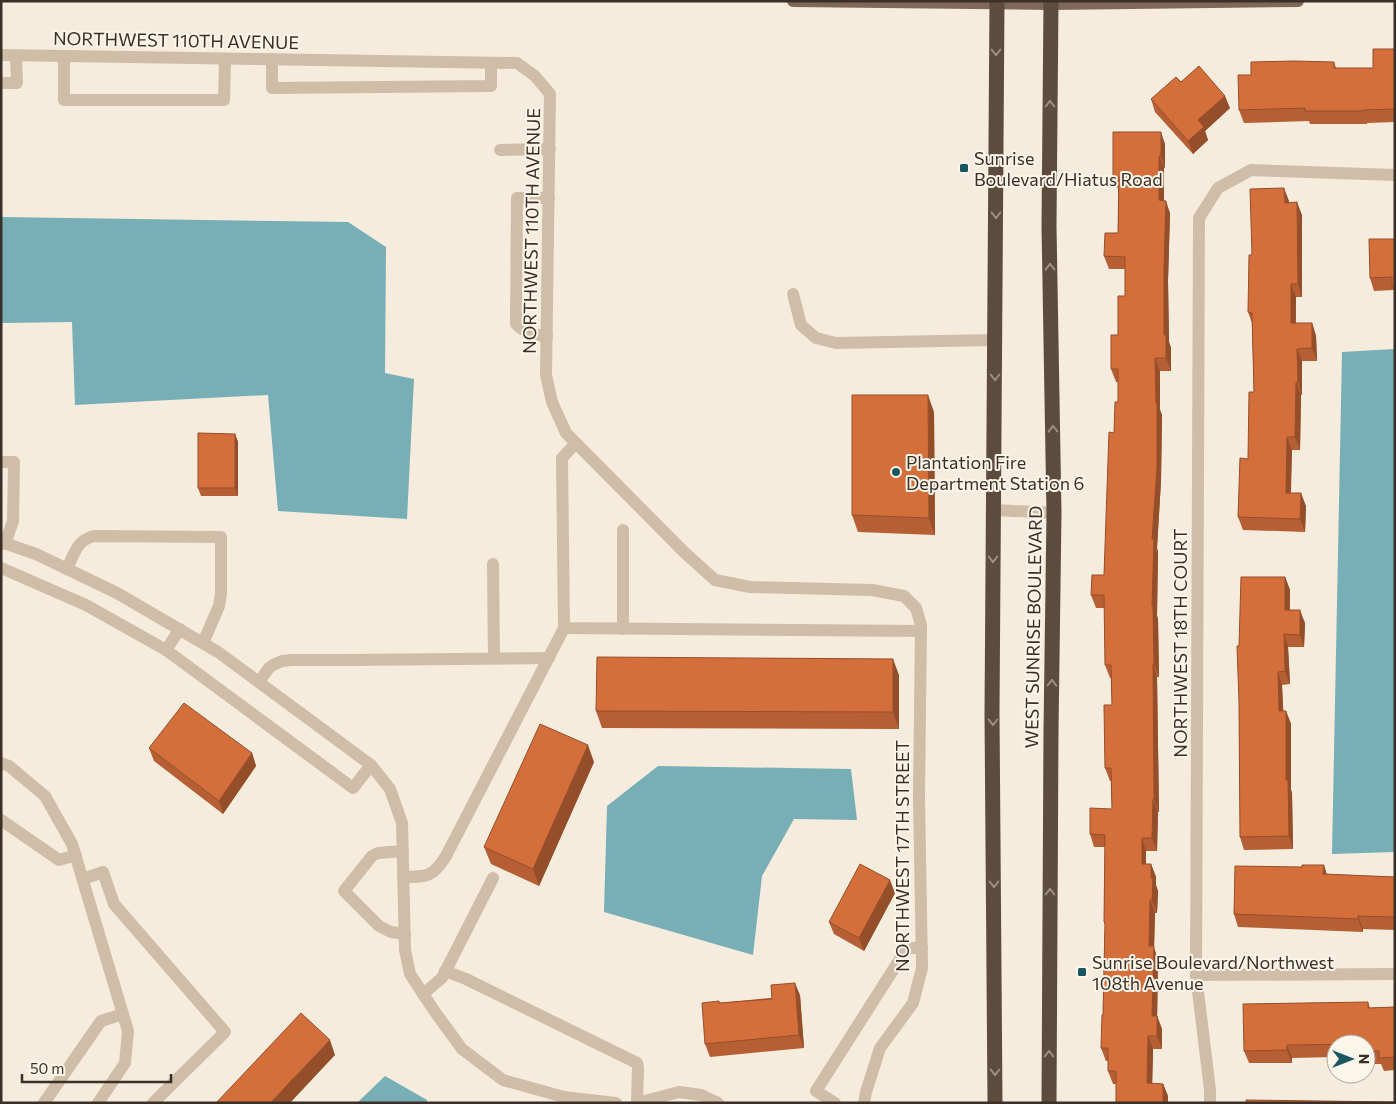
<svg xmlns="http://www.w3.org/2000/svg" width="1396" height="1104" font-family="Commissioner,sans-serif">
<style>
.water{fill:#78aeb6}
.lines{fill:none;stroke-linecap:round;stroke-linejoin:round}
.minor{stroke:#cfbda7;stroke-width:12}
.major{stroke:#7f6858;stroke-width:12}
.highway{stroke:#5d4b3e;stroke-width:15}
.wall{fill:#b65f34}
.shaded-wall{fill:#944e2a}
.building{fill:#d46f3c;stroke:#944e2a}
.oneway{stroke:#9d8f83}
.poi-dot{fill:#185662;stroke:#fcf5ea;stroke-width:2}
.labels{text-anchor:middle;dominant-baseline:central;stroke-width:4;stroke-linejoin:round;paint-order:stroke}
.street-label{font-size:18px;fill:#3b3028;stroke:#fcf5ea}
.poi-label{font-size:18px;fill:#3b3028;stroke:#fcf5ea;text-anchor:start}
</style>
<rect width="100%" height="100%" fill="#f5ecdd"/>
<g class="water">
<path d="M1,217L348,222L386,247L385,373L414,379L407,519L278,511L268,395L75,405L72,322L1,323Z"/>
<path d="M1395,349V852L1332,854L1342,352Z"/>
<path d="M658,766L851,769L857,820L794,819L762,876L753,955L604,912L607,806Z"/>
<path d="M385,1076L427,1100V1103H357Z"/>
</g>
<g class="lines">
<g class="minor">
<path d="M1,55L517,63L535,76L550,94L546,375L552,402L566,433L684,552L715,580L750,587L872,590L904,596L916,608L921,625L919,796L922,968L913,1003L880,1048L866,1092L864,1103"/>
<path d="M64,56V100H224L225,59"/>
<path d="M272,59V88L491,86V63"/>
<path d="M1,83H17L16,56"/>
<path d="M500,150L550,149"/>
<path d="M793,294L801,325L816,338L836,343L995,340"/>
<path d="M547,336C534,335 525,333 516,324L517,198H549"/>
<path d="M576,443L562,458L564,628L921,631"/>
<path d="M1,462H14L13,521L5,544"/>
<path d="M994,510L1054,513"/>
<path d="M1,542L36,554L117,593L218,652L371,765L390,789L402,823L405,950L410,974L435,1012L462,1049L503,1080L564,1097L616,1103"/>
<path d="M493,564L494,658"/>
<path d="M1,568L86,605L166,650L180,629"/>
<path d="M67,569C74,554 77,540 94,536L221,537V594L219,606L203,643"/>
<path d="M623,629V530"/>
<path d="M166,650L353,788L371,765"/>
<path d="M259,682L269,668L273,665L282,661L292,660H347L549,658"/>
<path d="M1,763L9,766L45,796L72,844L128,1031L125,1063L98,1103"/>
<path d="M1,820L59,860L76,855"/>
<path d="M403,851L378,853L372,856L344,891L379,926L391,932L405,934"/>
<path d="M403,877C427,877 433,877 446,856L564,628"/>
<path d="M83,879L103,872L114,904L225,1032L153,1103"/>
<path d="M445,971L466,979L637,1063L638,1068L637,1103"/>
<path d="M1196,975L1395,974"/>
<path d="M423,994L442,978L493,878"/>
<path d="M44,1103L101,1021L123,1014"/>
<path d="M637,1103L679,1092L701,1095L718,1103"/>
<path d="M835,1103L816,1091L907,948H922"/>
<path d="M1210,1103V1090L1196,975L1199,218L1218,188L1251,170L1395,175"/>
</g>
<path class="major" d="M793,1L1051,4L1298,1"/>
<g class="highway">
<path d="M995,1103L992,713L997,1"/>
<path d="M1049,1103L1051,731L1054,513L1049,226L1051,1"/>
</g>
</g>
<g class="wall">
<path d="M1395,49V122L1367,123V124H1310L1309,121L1244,123L1239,110L1251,75L1334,62L1336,68H1373Z"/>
<path d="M1181,82L1230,108L1205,131L1208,140L1193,154L1155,112L1151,99Z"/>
<path d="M1165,144V168H1164V201L1170,213L1168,281L1169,342L1171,348V371H1160V410L1162,415L1161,481L1157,548L1158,552L1157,616L1158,619L1159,677H1157L1159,812H1158L1157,851H1146V864H1151L1156,877V885L1158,891L1157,913H1155L1154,948L1158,959L1157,1016L1162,1029V1049H1153L1152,1083L1163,1084L1168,1096L1116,1084H1113L1108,1071V1061H1106L1101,1048L1103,1015L1105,925L1104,922L1105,847H1094L1090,834L1112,809L1111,781H1110L1105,768L1112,705L1111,678H1110L1105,665V608H1096L1091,595L1104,575L1114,433L1118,402V382H1116L1111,369L1125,296V269H1109L1104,256L1118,233V189L1113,177Z"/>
<path d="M1289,201V203L1302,215V297H1296V323H1312L1316,336L1317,361H1302V395H1301L1300,450H1292L1291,493L1306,506L1305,532L1243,530L1238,517L1248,459L1254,392L1252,323L1248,312L1252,255Z"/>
<path d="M1395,239V293L1394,290L1374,291L1370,278Z"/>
<path d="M934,412L935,535L858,532L852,515Z"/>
<path d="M235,434L238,442V496H201L198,488Z"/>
<path d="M1285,577L1290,590V610L1305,623L1304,647H1288L1290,684L1282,685L1283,711H1286L1291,724V790L1292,793L1293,849L1244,850L1240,837L1239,646Z"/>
<path d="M899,675V729L602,728L596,711Z"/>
<path d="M149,748L252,753L256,766L223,814L154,761Z"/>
<path d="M594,762L539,886L491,864L484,847Z"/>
<path d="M1327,874L1395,877V930L1363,929V932L1238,927L1234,914Z"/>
<path d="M895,893L864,951L834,934L829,922Z"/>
<path d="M800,995L804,1048L710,1057L705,1044L719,1001L720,1003Z"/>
<path d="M1368,1002L1370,1008L1395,1007V1070L1384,1071L1381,1064H1366V1044H1336V1057L1292,1058V1063H1249L1244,1051Z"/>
</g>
<g class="shaded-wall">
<path d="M1225,96L1230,108L1205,131L1208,140L1193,154L1188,141L1198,120Z"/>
<path d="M1161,132L1165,144V168L1161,156Z"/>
<path d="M1159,156L1164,168V213L1159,200Z"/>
<path d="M1284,188L1289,201V216L1285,203Z"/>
<path d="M1166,201L1170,213L1168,281L1169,342L1171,348V371L1166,358L1164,335V268Z"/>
<path d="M1297,202L1302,215V297L1298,284Z"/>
<path d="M1291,284L1296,297L1295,336L1291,323Z"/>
<path d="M1312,323L1316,336L1317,361L1312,348Z"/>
<path d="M1297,349L1302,361V395L1298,382Z"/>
<path d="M1155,358L1160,371V410L1162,415L1161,481L1157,548L1158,552L1157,616L1158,619L1159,677L1154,664L1152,606V539L1156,403Z"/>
<path d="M1296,382L1301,395L1300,450L1295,437Z"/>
<path d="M928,395L934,412L935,535L929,518Z"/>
<path d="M235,434L238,442V496L235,488Z"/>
<path d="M1287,437L1292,450L1290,506L1286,493Z"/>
<path d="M1301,493L1306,506L1305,532L1300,519Z"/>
<path d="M1285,577L1290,590L1289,623L1285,610Z"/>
<path d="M1300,610L1305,623L1304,647L1300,635Z"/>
<path d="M1284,634L1288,647L1290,684L1285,671Z"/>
<path d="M893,659L899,675V729L893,712Z"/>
<path d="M1153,664L1157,677L1159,812L1154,799Z"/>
<path d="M1278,672L1282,685L1284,724L1279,711Z"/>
<path d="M1286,711L1291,724V790L1292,793L1293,849L1289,836L1286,780Z"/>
<path d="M588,745L594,762L539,886L533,869Z"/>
<path d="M252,753L256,766L223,814L219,801Z"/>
<path d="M1153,799L1158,812L1157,851L1152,838Z"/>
<path d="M1142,838L1146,851V877L1142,864Z"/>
<path d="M1151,864L1156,877V885L1158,891L1157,913L1152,900L1151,878Z"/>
<path d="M1324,865L1328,878L1323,874Z"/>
<path d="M890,880L895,893L864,951L859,938Z"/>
<path d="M1150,900L1155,913L1154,948L1158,959L1157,1029L1152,1016L1149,946Z"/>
<path d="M1358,916L1363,929V932L1358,919Z"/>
<path d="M795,983L800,995L804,1048L799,1035Z"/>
<path d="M1157,1016L1162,1029V1049L1157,1036Z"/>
<path d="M1148,1036L1153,1049L1152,1096L1147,1083Z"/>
<path d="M330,1040L335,1055L290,1103H270Z"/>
<path d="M1287,1045L1292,1058V1063L1287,1050Z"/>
<path d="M1163,1084L1168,1096V1103H1163Z"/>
</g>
<g class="building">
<path d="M1373,49H1395V109L1363,110V111H1305V108L1239,110L1238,75H1251V62L1294,61L1334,62V68H1373Z"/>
<path d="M1199,66L1225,96L1198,120L1204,127L1188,141L1151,99L1176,77L1181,82Z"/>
<path d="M1113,132H1161V156H1159V200L1166,201L1164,268V335H1166V358H1155L1156,403H1157V468L1152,539H1154L1152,606H1153L1154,664H1153L1154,799H1153L1152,838H1142V864H1151V878H1153L1152,900H1150L1149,946H1154L1152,1016H1157V1036H1148L1147,1083L1163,1084V1103H1116V1071H1108V1048H1101L1102,1015H1103L1105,922H1104L1105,835L1090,834V808L1112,809L1111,768H1105L1104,705H1112L1111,665H1105L1104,595H1091L1092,575H1104L1109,432L1114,433L1115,402H1118V369H1111V335H1118V296H1125V257L1104,256L1105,233H1118L1119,177H1113Z"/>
<path d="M1284,188L1285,203L1297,202L1298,284H1291V323H1312V348L1297,349L1298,382H1296L1295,437H1287L1286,493H1301L1300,519L1238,517L1240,458L1248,459L1249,392H1254L1252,313L1248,312L1249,255H1252L1250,189Z"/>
<path d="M1369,239H1395V286H1392V277L1370,278Z"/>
<path d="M852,395H928L929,518L852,515Z"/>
<path d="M198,433L235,434V488H198Z"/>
<path d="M1241,577H1285V610H1300V635L1284,634L1285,671L1278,672L1279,711H1286V780H1288L1289,836L1240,837L1239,702L1237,646H1239Z"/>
<path d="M597,657L893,659V712L596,711Z"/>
<path d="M184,703L252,753L219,801L149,748Z"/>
<path d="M540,724L588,745L533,869L484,847Z"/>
<path d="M860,864L890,880L859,938L829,922Z"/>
<path d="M1302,865H1324L1323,874L1395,877V917L1358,916V919L1234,914L1235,866L1302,867Z"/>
<path d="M795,983L799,1035L705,1044L702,1003L719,1001V1003L772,999L771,985Z"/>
<path d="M1368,1002V1008L1395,1007V1057L1379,1058V1051H1366V1044L1287,1045V1050L1244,1051L1243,1004Z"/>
<path d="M301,1013L330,1040L270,1103H216Z"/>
<path d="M1246,1100L1395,1102V1103H1246Z"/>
</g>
<defs><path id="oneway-chevron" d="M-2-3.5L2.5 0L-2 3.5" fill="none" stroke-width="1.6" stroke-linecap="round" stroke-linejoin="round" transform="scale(1.25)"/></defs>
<g class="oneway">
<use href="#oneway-chevron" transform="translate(996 52) rotate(90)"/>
<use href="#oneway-chevron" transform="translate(1050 104) rotate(-90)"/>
<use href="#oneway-chevron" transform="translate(996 215) rotate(90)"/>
<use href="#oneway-chevron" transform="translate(1050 267) rotate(-91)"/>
<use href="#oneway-chevron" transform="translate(995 377) rotate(90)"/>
<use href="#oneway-chevron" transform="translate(1053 429) rotate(-91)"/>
<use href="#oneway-chevron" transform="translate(993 559) rotate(90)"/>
<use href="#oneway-chevron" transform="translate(1052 683) rotate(-89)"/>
<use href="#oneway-chevron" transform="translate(993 722) rotate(90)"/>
<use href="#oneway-chevron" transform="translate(994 884) rotate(90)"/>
<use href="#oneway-chevron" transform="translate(1050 892) rotate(-90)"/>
<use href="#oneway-chevron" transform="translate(1049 1054) rotate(-90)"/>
<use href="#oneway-chevron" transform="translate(995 1072) rotate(90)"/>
</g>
<g class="poi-dot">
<rect x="959" y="163" width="10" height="10" rx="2.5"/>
<circle cx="896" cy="472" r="5"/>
<rect x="1077" y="967" width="10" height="10" rx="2.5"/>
</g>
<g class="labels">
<g class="street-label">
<text transform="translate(176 40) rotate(1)">NORTHWEST 110TH AVENUE</text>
<text transform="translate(531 231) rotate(-89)">NORTHWEST 110TH AVENUE</text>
<text transform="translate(1033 627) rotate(-89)">WEST SUNRISE BOULEVARD</text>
<text transform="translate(1180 643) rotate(-90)">NORTHWEST 18TH COURT</text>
<text transform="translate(902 856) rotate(-90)">NORTHWEST 17TH STREET</text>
</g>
<g class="poi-label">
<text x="974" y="158">Sunrise<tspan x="974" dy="21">Boulevard/Hiatus Road</tspan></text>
<text x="906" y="462">Plantation Fire<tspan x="906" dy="21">Department Station 6</tspan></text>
<text x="1092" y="962">Sunrise Boulevard/Northwest<tspan x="1092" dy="21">108th Avenue</tspan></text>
</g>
</g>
<rect width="1396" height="1104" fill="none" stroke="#3b3028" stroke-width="5"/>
<g transform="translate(1351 1059) rotate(90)"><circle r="24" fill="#fcf5ea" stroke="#afa69c"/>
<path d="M0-4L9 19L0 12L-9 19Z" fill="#185662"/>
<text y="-8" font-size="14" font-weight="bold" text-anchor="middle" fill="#3b3028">N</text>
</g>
<path d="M22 1074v8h149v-8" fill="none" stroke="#3b3028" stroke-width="2.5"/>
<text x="30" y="1074" font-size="15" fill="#3b3028" stroke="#fcf5ea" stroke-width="4" paint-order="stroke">50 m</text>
</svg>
